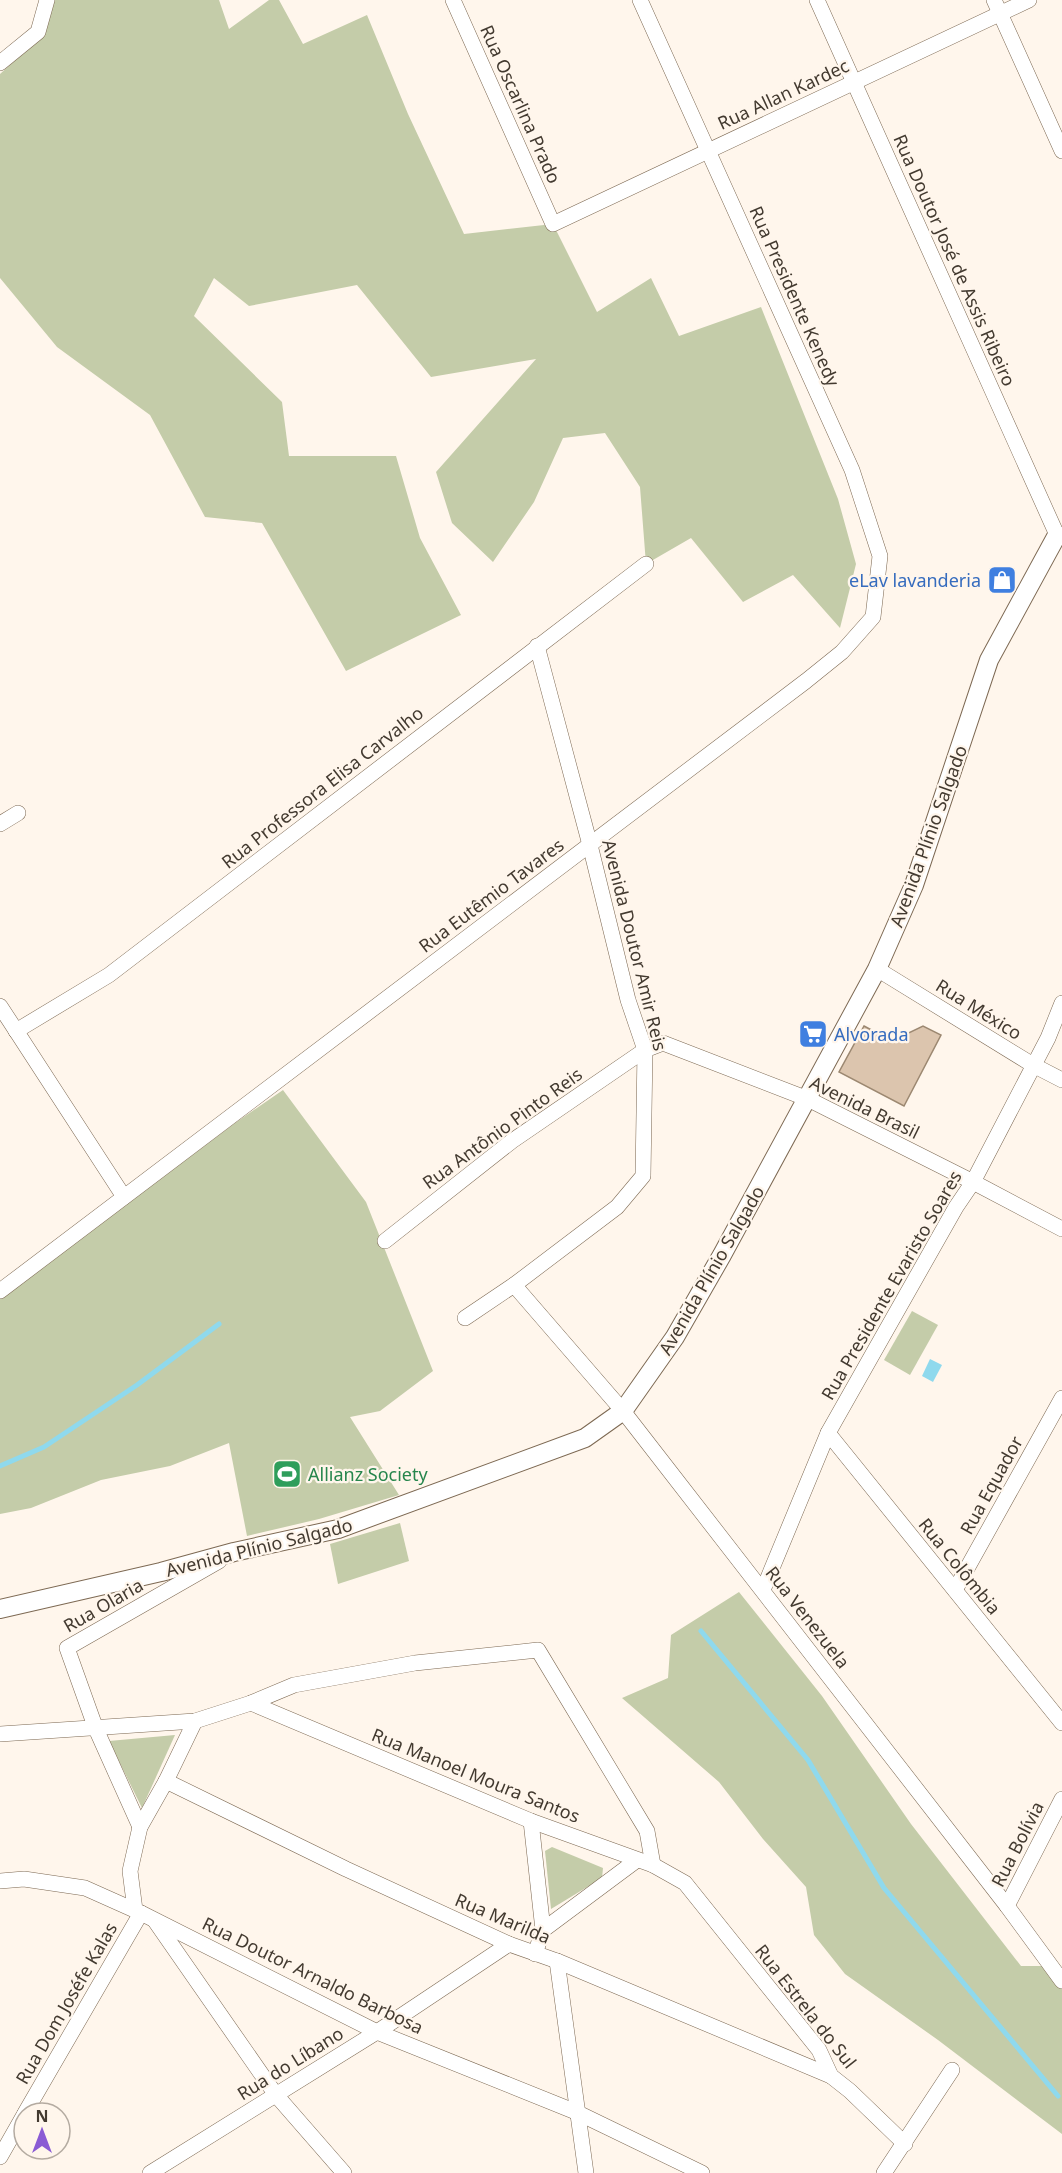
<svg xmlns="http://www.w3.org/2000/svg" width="1062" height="2173" font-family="'Noto Sans',sans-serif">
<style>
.green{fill:#c4cca9}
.water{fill:#8fd9ed}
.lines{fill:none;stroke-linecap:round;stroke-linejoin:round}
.stream{stroke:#8fd9ed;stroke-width:5}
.building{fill:#dcc5ae;stroke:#9c8871;stroke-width:1.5}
.minor-casing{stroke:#7d6953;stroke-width:16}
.tertiary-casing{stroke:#7d6953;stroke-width:20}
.minor{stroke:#fff;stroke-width:15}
.tertiary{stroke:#fff;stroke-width:18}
.labels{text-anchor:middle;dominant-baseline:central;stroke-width:4.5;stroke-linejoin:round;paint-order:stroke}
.street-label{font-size:18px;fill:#433a30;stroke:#fff6ec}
.shop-label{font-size:18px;fill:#366cbe;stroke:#fff6ec;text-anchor:end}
.leisure-label{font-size:18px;fill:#27864d;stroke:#fff6ec;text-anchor:start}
</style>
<rect width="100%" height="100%" fill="#fff6ec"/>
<g class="green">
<path d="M54,0H219L229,29L269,0H279L303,44L367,15L408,114L464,234L553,224L597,312L651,278L679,336L761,307L838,499L856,564L840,628L793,575L743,602L691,538L646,564L640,487L605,433L563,438L534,502L493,562L452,523L436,472L536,359L431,377L357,285L249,306L214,278L194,316L282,402L289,456H396L420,538L461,615L346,671L262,523L205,517L150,415L57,347L0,278V74L43,35Z"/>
<path d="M283,1090L366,1202L433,1371L380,1411L350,1417L399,1495L319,1519L247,1536L229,1443L170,1466L101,1480L31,1508L0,1514V1299L235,1123Z"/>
<path d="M912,1311L938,1325L910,1375L884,1360Z"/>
<path d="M400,1523L409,1561L338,1584L330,1544Z"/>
<path d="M739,1592L822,1696L911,1824L1021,1966H1060L1062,1968V2134L938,2040L845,1974L814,1935L806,1887L763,1839L719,1782L622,1698L668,1678L671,1635Z"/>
<path d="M175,1735L142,1808L109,1741Z"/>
<path d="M552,1847L603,1868L602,1878L551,1909L545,1851Z"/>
</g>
<path class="water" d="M930,1359L942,1365L933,1382L922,1376Z"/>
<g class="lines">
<g class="stream">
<path d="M0,1466L44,1447L137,1385L219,1324"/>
<path d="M701,1631L808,1760L884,1888L1058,2096"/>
</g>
</g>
<path class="building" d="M864,1026L892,1041L923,1026L941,1035L904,1106L839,1072Z"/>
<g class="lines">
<g class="minor-casing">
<g id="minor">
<path d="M453,0L553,224L1029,0"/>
<path d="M817,0L1057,535"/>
<path d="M994,0L1062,151"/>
<path d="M0,63L38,32L47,0"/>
<path d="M0,824L18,813"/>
<path d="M877,969L1033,1065L1062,1080"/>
<path d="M0,1006L124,1197"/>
<path d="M16,1031L109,975L646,564"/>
<path d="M385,1241L512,1141L645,1050L663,1043L808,1099L973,1182L1062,1229"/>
<path d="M514,1285L623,1411L1007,1906L1062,1981"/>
<path d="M0,1291L806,681L842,652L873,617L880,556L852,470L640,0"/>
<path d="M465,1318L514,1285L617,1207L643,1176L645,1050L628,1000L590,845L537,646"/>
<path d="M828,1433L1062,1723"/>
<path d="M763,1590L828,1433L956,1207L973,1182L1048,1038L1062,1003"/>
<path d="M955,1590L1062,1398"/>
<path d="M251,1703L531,1821L653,1865L685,1883L819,2050L831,2076L850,2091L905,2144"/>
<path d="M0,1734L195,1721L251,1703L294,1685L415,1663L538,1650L647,1831L653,1865"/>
<path d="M166,1781L346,1869L509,1944L557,1961L831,2076"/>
<path d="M531,1821L543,1930L535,1954"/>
<path d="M140,1827L96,1729L67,1648L219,1561"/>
<path d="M0,1881L24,1879L85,1888L141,1913L377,2032L576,2112L702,2173"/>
<path d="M1007,1906L1062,1799"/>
<path d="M135,1910L130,1871L140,1827L166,1781L195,1721"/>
<path d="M155,1921L276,2095L344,2173"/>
<path d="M543,1930L637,1860"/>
<path d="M557,1961L586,2173"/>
<path d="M25,2113L141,1913"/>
<path d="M0,2157L24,2115"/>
<path d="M150,2173L377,2032L509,1944"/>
<path d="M884,2173L952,2070"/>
</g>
</g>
<g class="tertiary-casing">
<path id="tertiary" d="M0,1609L161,1572L234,1552L338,1529L585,1438L623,1411L675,1337L722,1255L877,969L914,885L989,660L1057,535"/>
</g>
<use href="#minor" class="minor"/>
<use href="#tertiary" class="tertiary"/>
</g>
<defs>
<g id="shop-square" transform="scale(1.5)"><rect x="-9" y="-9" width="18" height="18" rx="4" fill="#3f7fe0" stroke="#fff6ec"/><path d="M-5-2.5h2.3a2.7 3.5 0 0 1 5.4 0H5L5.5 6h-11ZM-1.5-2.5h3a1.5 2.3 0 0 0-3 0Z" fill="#fff"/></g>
<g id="supermarket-square" transform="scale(1.5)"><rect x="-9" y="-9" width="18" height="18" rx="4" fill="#3f7fe0" stroke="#fff6ec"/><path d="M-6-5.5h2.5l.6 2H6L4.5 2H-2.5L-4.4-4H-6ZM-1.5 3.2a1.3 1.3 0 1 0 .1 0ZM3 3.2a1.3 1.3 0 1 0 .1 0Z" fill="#fff"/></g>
<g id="stadium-square" transform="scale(1.5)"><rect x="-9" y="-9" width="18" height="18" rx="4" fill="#2e9e5b" stroke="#fff6ec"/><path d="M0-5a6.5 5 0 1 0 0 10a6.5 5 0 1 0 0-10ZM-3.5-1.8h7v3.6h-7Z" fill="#fff"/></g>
</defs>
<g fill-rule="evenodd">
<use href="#shop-square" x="1002" y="580"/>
<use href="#supermarket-square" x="813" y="1034"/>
<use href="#stadium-square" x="287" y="1474"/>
</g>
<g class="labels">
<g class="street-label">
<text transform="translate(783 94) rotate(-25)">Rua Allan Kardec</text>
<text transform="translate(521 104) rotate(66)">Rua Oscarlina Prado</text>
<text transform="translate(955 260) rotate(66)">Rua Doutor José de Assis Ribeiro</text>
<text transform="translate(795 296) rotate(66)">Rua Presidente Kenedy</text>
<text transform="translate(322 787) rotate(-38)">Rua Professora Elisa Carvalho</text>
<text transform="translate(928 836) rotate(-70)">Avenida Plínio Salgado</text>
<text transform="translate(491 895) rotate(-37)">Rua Eutêmio Tavares</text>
<text transform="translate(635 945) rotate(76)">Avenida Doutor Amir Reis</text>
<text transform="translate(979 1009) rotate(32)">Rua México</text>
<text transform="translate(865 1107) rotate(26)">Avenida Brasil</text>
<text transform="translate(502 1128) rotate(-36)">Rua Antônio Pinto Reis</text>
<text transform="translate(711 1270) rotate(-60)">Avenida Plínio Salgado</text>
<text transform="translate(891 1285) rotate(-60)">Rua Presidente Evaristo Soares</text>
<text transform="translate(991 1485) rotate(-61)">Rua Equador</text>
<text transform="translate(259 1547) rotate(-14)">Avenida Plínio Salgado</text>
<text transform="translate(960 1566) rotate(51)">Rua Colômbia</text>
<text transform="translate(103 1605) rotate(-30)">Rua Olaria</text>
<text transform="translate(808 1617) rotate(52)">Rua Venezuela</text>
<text transform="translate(476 1775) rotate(22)">Rua Manoel Moura Santos</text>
<text transform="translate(1017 1844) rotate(-63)">Rua Bolívia</text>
<text transform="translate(503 1918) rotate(23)">Rua Marilda</text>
<text transform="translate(313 1975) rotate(26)">Rua Doutor Arnaldo Barbosa</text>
<text transform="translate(66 2003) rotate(-60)">Rua Dom Joséfe Kalas</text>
<text transform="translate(806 2006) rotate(52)">Rua Estrela do Sul</text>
<text transform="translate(290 2063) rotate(-32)">Rua do Líbano</text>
</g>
<g class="shop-label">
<text x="981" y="580">eLav lavanderia</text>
<text x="834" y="1034" text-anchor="start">Alvorada</text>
</g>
<g class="leisure-label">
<text x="308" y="1474">Allianz Society</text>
</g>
</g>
<g transform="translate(42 2131)"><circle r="28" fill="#fff6ec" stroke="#b4aba1" stroke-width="1.5"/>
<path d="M0-4.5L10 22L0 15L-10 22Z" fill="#8a5bd4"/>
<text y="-9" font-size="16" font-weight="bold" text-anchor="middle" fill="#433a30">N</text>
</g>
</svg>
